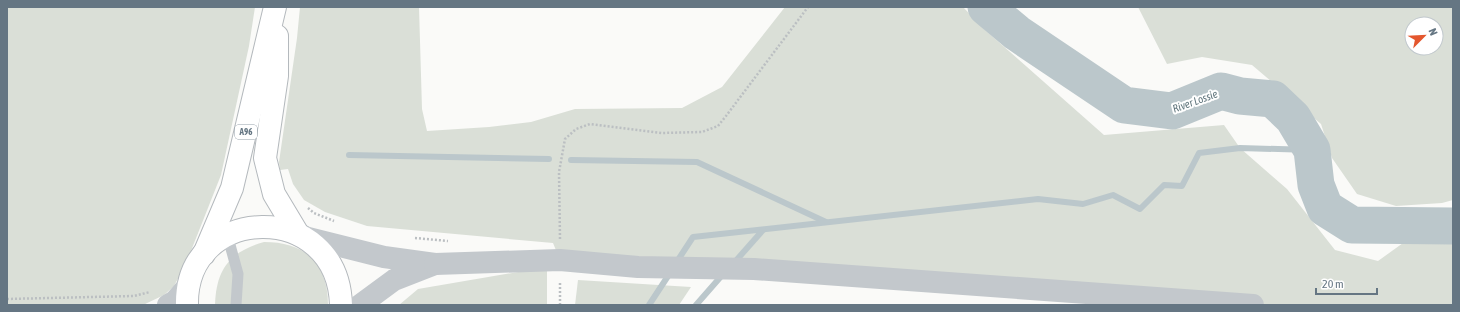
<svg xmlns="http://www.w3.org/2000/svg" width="1460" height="312" font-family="'Asap Condensed',sans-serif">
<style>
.green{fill:#dadfd7;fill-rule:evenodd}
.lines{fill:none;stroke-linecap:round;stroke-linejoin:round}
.stream{stroke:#bbc7cb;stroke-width:6}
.river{stroke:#bbc7cb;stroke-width:37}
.trunk-casing{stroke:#b4b9bd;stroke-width:24}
.path{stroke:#bbbfc2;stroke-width:2.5;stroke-dasharray:2 2;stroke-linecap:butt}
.service{stroke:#c3c8cc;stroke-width:11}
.minor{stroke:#c3c8cc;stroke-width:22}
.tertiary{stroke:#c3c8cc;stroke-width:22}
.trunk{stroke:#fff;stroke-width:22}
.labels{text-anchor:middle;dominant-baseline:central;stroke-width:4;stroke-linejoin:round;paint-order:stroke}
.shield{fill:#fff;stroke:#939fa8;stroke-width:1}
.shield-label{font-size:9px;font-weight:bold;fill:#657683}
.water-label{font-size:11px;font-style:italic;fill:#60757c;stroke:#fff}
</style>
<rect width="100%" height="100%" fill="#fafaf8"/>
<g class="green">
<path d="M7,7H255L249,46L221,175L187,261L174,286L164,295L143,305H7Z"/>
<path d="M300,7H419L422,109L427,131L489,127L531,122L575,109L682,108L722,87L785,7H963L985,30L1104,135L1224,125L1240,148L1287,189L1335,250L1378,261L1410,238L1453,243V305H1253L560,260L553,243L367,226L325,212L304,200L293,184L288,169L280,170L279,162L297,38Z"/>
<path d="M1138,7H1453V200L1442,203L1396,206L1357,194L1332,158L1321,124L1252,65L1202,57L1167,64ZM1412,24H1436V48H1412Z"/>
<path d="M264,242C305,242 328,263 328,305H215C216,269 230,252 264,242Z"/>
<path d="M547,267V305H399L418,289Z"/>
<path d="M578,280L691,287L679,305H575Z"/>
</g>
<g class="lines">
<g class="stream">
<path d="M349,155L549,159"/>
<path d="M571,160L697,162L826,222"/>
<path d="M676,263L693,237L1038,199L1083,204L1113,195L1140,209L1164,185L1182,186L1199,153L1240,148L1312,150"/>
<path d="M733,264L763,230"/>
<path d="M649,305L670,273"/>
<path d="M696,305L724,273"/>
</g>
<path class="river" d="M986,7L1017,33L1124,105L1172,111L1221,91L1240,96L1273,99L1293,118L1312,150L1316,185L1325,208L1352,225L1453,226"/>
<g class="trunk-casing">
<g id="trunk">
<path d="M277,36V76L265,158L274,194L298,234"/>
<path d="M204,254L232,188L275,7"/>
<path d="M187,305C185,203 338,199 341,305"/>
</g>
</g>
<g class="path">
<path d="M308,208L314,213L334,221"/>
<path d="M415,238L448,241"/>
<path d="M560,239L559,172L565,139L576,129L590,124L662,133L702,132L718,126L726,116L808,7"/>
<path d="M7,299L134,296L150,292"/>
<path d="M560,305V282"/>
</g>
<path class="service" d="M227,234L238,274L236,305"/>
<g class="minor">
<path d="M304,237L384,257L435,264L394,280L360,305"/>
<path d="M435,264L560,260L638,267L754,269L1253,305"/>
</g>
<path class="tertiary" d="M168,305L175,301L189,285"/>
<use href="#trunk" class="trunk"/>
</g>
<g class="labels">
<rect class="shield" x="235" y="125" width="22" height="14" rx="3"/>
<g class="shield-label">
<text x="246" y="132">A96</text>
</g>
<g class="water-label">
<text transform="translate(1195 101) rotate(-20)">River Lossie</text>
</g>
</g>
<rect width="1460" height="312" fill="none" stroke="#657683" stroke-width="16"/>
<g transform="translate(1424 36) rotate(66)"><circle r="19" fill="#ffffff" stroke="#c1c8cd"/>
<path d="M0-3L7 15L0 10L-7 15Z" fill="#e4572e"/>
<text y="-6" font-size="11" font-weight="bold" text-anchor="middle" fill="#657683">N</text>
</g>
<path d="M1316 288v6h61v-6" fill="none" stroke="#657683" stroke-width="2"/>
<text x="1322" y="288" font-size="12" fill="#657683" stroke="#ffffff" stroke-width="3" paint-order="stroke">20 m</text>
</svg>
